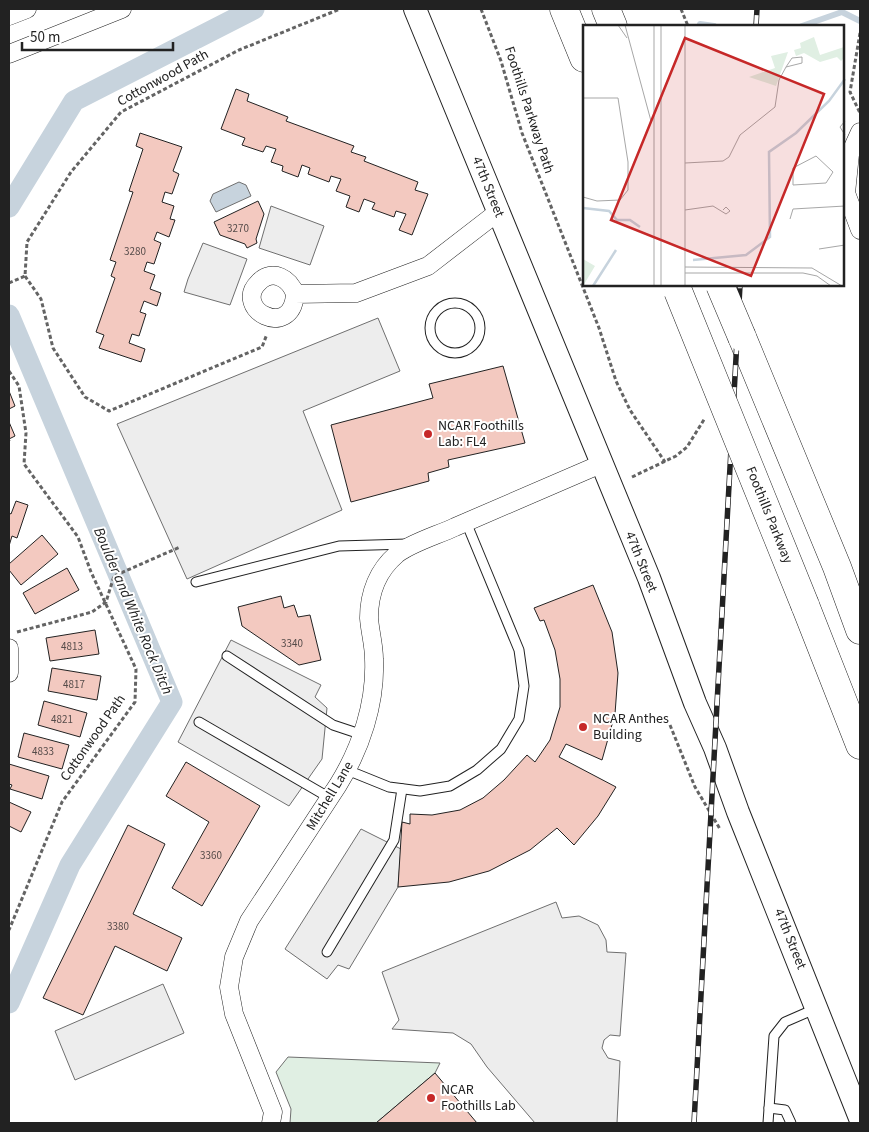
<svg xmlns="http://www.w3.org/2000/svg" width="869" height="1132" font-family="'Source Sans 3',sans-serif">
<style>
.green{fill:#e0efe3;stroke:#6f6f6f}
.parking{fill:#ededed;stroke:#6f6f6f}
.water{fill:#c7d3dd;stroke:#6f6f6f}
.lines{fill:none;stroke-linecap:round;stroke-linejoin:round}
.stream{stroke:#c7d3dd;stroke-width:6}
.canal{stroke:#c7d3dd;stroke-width:21}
.building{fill:#f3c9c0;stroke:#222}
.service-casing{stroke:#222;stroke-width:11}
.minor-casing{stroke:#222;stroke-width:19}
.tertiary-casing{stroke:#222;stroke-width:24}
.trunk-casing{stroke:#222;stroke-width:29}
.path{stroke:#646464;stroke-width:3;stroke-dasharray:4 2.5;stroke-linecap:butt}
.service{stroke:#fff;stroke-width:9}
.minor{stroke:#fff;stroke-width:18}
.tertiary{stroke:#fff;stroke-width:22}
.trunk{stroke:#fff;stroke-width:28}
.rail-casing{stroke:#222;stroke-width:5.5}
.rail{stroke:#fff;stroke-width:4;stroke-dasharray:11;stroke-linecap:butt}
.trunk-bridge-casing{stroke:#222;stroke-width:29;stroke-linecap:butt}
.trunk-bridge{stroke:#fff;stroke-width:28}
.poi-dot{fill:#c62828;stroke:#fff;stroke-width:2}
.labels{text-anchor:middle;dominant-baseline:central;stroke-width:4;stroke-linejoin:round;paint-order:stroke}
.number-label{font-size:11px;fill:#564c4a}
.street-label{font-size:14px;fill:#222;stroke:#fff}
.poi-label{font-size:14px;fill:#222;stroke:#fff;text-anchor:start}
.water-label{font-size:15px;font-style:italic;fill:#222;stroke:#fff}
.inset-river{fill:none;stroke:#c7d3dd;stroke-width:2.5}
.inset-road{fill:none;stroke:#a7a7a7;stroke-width:1}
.view{fill:#c62828;fill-opacity:0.15;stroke:#c62828;stroke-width:2.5}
.inset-edge{fill:none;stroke:#222;stroke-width:2.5}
</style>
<rect width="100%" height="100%" fill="#fff"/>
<path class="green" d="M288,1057L440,1063L435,1073L376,1123H290L291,1109L276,1072Z"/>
<g class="parking">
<path d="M271,206L324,226L310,265L259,248Z"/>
<path d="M203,243L247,259L230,305L184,292L188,279Z"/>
<path d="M378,318L400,371L303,411L342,510L187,579L117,424Z"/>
<path d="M231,640L321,685L315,697L327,708L322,759L289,806L178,742Z"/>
<path d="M361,829L401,849L398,887L349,969L338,965L327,979L285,949Z"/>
<path d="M556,902L562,918L579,916L598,925L606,940L607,952L626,953L620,1036L610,1035L604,1040L602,1048L608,1058L620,1061L617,1123H535L487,1067L471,1044L453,1033L392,1029L399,1020L382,972Z"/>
<path d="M163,984L184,1033L75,1080L55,1031Z"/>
</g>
<path class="water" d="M239,182L246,185L251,196L216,212L210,201L213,194Z"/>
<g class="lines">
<g class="stream">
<path d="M700,24L714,26"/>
<path d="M802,26L842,12L860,21"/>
</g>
<g class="canal">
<path d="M9,207L74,101L254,9"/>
<path d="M9,315L172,702L70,865L9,1003"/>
</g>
</g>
<g class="building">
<path d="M236,89L249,94L247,101L288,117L286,121L354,146L351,152L366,157L364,161L418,182L415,190L428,194L412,235L399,230L406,214L396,211L394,217L372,209L375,203L364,199L359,212L346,207L350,196L336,191L341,179L331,176L329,182L308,174L310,168L302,165L298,177L282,171L283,166L271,162L276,149L266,146L263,152L242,145L245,138L221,129Z"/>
<path d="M140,133L182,147L173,171L179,174L172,194L165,192L162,202L174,206L170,219L175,220L169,237L157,232L154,240L161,243L154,264L147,262L144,271L155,275L150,289L161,293L157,306L144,301L140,312L146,314L139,336L132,334L129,343L145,349L141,362L99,348L104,335L96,332L115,278L111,276L116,262L110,260L133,192L129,191L143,149L136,146Z"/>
<path d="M258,201L264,214L256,239L257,243L247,248L245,244L220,235L214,222Z"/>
<path d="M503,366L525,443L448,460L449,467L428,473L429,481L351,502L331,425L433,398L429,384Z"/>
<path d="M9,391L15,406L9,409Z"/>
<path d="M9,422L15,436L9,439L10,441L9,442Z"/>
<path d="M16,501L28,505L17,538L12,536L9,546V513L11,514Z"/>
<path d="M42,535L58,554L21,585L9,570V564Z"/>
<path d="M67,568L79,590L35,614L23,593Z"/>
<path d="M593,585L612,632L618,673L615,714L602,760L566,744L559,757L616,787L598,816L574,845L557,828L530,850L489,871L449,882L398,887L402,822L410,824V814L432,815L460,810L483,798L504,780L527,755L535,762L550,740L560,707V679L555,650L544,620L540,621L534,608Z"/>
<path d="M281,596L284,608L294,605L298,617L310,615L321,660L299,665L242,626L238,607Z"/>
<path d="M95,630L99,654L50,661L46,638Z"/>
<path d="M52,668L101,676L97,700L48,691Z"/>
<path d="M44,701L87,713L80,737L38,725Z"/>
<path d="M24,733L69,745L62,769L18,757Z"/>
<path d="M186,762L260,806L202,906L172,888L209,822L166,796Z"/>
<path d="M9,764L49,776L42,799L10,789L12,785L9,784Z"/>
<path d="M9,802L31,812L21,832L9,826Z"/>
<path d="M128,825L165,844L133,914L182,938L167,971L115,946L83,1015L43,998Z"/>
<path d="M435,1073L477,1123H376Z"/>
</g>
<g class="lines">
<g class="service-casing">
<g id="service">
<circle cx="455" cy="328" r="25"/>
<path d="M196,582L339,546L407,544"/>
<path d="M227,656L333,725L363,735"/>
<path d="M199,722L330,798"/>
<path d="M347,770L389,787L420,791L450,786L477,770L501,749L519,719L524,686L519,650L466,522"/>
<path d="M327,952L394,840L402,789"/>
<path d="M769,1108L785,1110L791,1123"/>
<path d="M768,1123L774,1036L785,1022L817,1008"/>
</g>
</g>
<g class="minor-casing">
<g id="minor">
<path d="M9,16L27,9"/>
<path d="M9,54L122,9"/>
<path d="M860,132L850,154L846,193L860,230"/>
<path d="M295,294C292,341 231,309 259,282C273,268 290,279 295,294L356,293L428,266L498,212"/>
<path d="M9,648V673"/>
<path d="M271,1123L273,1112L234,1014L229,987L234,957L249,921L338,785C361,748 376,703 374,659C374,645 370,632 369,618C369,593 378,570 397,554C411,543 438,535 455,527C503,506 552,485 601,464"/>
</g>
</g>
<g class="tertiary-casing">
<path id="tertiary" d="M415,9L649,578L695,703L715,748L738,812L860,1118"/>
</g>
<g class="trunk-casing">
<g id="trunk">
<path d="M564,9L584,58"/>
<path d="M606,9L613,26"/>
<path d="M742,337L837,567L860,630"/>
<path d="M805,605L860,745"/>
</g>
</g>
<g class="path">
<path d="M481,9L501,61L522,133L599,328L616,381L630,410L665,462"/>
<path d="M681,9L688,26"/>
<path d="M860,33L850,92L860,113"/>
<path d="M25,276L41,299L53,348L85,397L109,411L262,347L267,334"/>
<path d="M9,283L25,276L27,242L71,172L121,112L239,50L340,9"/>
<path d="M9,371L19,386L26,433L24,464L78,537L91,572L136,669L135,702L62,802L9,930"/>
<path d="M632,477L676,456L687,447L705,418"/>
<path d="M17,632L92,612L106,602L114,576L180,547"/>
<path d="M670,725L695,787L720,829"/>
</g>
<use href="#service" class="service"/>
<use href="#minor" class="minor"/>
<use href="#tertiary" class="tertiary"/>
<use href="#trunk" class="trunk"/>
<g class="rail-casing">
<g id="rail">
<path d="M756,26L757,9"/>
<path d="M694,1123L740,285"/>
</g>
</g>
<use href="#rail" class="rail"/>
<g class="trunk-bridge-casing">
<g id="trunk-bridge">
<path d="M720,285L742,337"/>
<path d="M678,291L805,605"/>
</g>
</g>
<use href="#trunk-bridge" class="trunk-bridge"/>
</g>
<g class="poi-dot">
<circle cx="428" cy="434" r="5"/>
<circle cx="583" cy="727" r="5"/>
<circle cx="431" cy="1098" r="5"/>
</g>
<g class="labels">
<g class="number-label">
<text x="238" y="228">3270</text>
<text x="135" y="251">3280</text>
<text x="292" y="643">3340</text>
<text x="72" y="646">4813</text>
<text x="74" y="684">4817</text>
<text x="62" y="719">4821</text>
<text x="43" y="751">4833</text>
<text x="211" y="855">3360</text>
<text x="118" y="926">3380</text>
</g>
<g class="street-label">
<text transform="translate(163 78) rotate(-29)">Cottonwood Path</text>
<text transform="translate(529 110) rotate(72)">Foothills Parkway Path</text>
<text transform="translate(488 187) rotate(68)">47th Street</text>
<text transform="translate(769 515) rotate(68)">Foothills Parkway</text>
<text transform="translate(641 562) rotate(68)">47th Street</text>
<text transform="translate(93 738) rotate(-55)">Cottonwood Path</text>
<text transform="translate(330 796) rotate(-59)">Mitchell Lane</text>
<text transform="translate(790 939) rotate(68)">47th Street</text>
</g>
<g class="poi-label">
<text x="438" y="426">NCAR Foothills<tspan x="438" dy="16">Lab: FL4</tspan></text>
<text x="593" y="719">NCAR Anthes<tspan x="593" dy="16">Building</tspan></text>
<text x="441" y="1090">NCAR<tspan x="441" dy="16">Foothills Lab</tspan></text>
</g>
<g class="water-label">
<text transform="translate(133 611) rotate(67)">Boulder and White Rock Ditch</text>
</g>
</g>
<g transform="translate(583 25)">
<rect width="261" height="261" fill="#fff"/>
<path d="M231,12L237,30L261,22L260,34L258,36L254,32L237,37L221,28L213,31L211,25L218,23L217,18ZM205,27L193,61L166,52L192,43L188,31ZM0,234L12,241L0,261Z" fill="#e0efe3"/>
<path class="inset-river" d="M0,183L26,186L34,195H47L57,202M110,235L163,230L187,212L186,127L213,108L246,76L262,54M10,261L33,225"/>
<path class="inset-road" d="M35,0L44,13M42,0L68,96M71,0V261M78,0V261M102,0V261M0,73H35L45,137V165L37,175L14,176L0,172M262,96L257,102L262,110M233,131L250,147L243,158L210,160V143ZM102,138L140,136L146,132L157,110L192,82L196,55L203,42L219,38V32L209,33L203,42M102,185L130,181L143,189L147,186L143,182L140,185M207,194L210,184L262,181M236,224L262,220M102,242L229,243L259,261M102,248H220L234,251L248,261"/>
<path class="view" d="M102,13L241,69L168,251L28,195Z"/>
<rect width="261" height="261" class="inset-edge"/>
</g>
<rect width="869" height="1132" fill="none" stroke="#222222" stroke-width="20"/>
<path d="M22 42v8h151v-8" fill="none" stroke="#222222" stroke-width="2.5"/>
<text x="30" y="42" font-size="15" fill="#222222" stroke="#ffffff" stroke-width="4" paint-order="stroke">50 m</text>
</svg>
